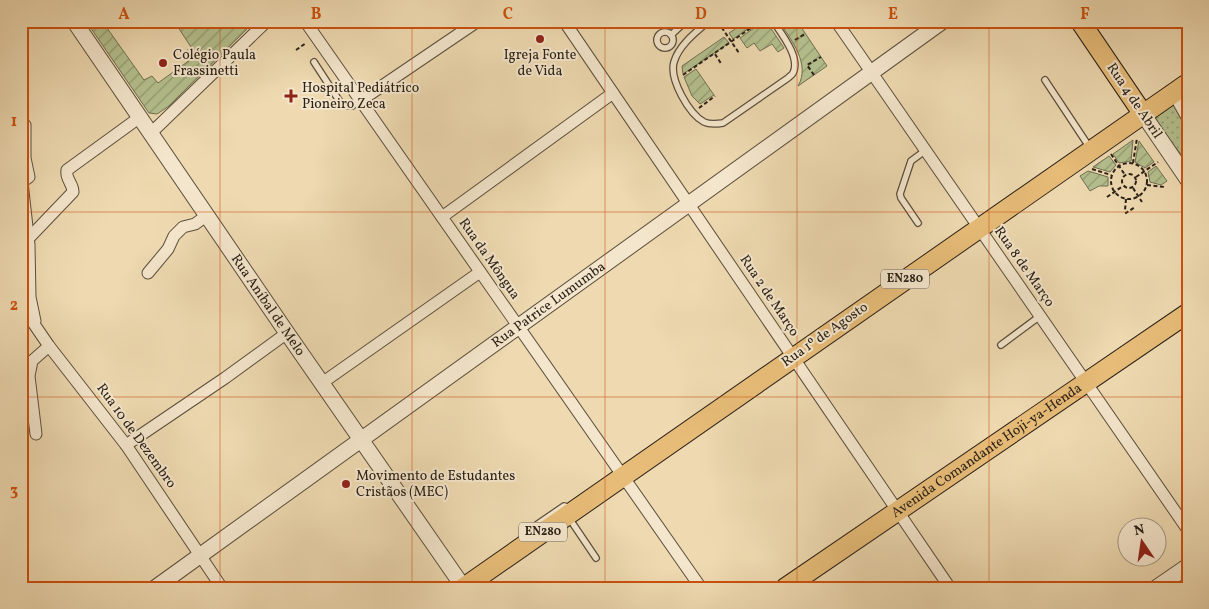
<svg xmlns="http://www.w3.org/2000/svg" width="1209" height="609" font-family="Vollkorn,serif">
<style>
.park{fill:url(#park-dots);stroke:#6f7052}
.garden{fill:url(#garden-furrows);stroke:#6f7052}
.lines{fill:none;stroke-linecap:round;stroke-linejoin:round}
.service-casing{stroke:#5b4f3d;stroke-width:8}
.minor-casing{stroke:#5b4f3d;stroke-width:13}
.tertiary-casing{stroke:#5b4f3d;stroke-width:17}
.primary-casing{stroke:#2a2117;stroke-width:21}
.path{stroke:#2a2117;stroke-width:2;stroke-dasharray:4 2.5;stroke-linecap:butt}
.service{stroke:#f4e6cc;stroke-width:5.5}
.minor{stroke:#f4e6cc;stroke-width:11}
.tertiary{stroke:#f4e6cc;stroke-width:15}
.primary{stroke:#e7bc78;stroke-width:19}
.grid{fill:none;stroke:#cc510e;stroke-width:1;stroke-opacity:0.55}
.poi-dot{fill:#8f2418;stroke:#f4e6cc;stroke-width:2}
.labels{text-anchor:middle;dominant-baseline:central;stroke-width:4;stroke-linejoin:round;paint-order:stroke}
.shield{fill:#f4e6cc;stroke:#675c4d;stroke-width:1}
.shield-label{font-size:12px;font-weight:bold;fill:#2a2117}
.poi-label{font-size:14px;fill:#2a2117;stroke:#f4e6cc;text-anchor:start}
.street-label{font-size:14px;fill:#2a2117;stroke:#f4e6cc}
.neatline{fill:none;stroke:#cc510e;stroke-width:2}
.grid-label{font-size:16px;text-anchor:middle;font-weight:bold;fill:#cc510e}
</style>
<defs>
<pattern id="park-dots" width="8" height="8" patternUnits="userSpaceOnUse" patternTransform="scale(1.25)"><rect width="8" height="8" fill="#b4c08e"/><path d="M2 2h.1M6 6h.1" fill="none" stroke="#939c73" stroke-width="1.8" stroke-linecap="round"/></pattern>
<pattern id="garden-furrows" width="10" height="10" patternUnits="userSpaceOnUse" patternTransform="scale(1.25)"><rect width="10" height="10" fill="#b4c08e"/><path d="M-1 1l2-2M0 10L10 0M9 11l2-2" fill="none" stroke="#939c73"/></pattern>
</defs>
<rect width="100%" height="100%" fill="#eed9b0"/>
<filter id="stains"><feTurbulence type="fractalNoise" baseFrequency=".004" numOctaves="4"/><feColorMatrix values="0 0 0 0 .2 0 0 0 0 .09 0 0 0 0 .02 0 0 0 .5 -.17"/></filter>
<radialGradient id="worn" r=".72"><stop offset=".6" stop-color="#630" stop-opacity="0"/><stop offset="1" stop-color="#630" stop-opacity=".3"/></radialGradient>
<path class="park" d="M1188,89V161L1143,114Z"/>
<g class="garden">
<path d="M86,21H102L144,80L152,76L158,83L190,60L184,53L191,47L174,21H255L169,106L157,114L149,113L147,110Z"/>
<path d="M747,21H760L733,39L729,33Z"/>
<path d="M764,21H766L784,48L778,52L772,44L760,51L754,43L747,48L740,38Z"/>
<path d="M779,21H784L785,25L791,21H797L827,66L798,86C811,64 791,40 779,21Z"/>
<path d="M724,37L729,43L683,74L682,66Z"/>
<path d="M696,69L714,95L700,104L692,96L684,77Z"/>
<path d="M1133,140L1131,161L1119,163L1113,154Z"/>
<path d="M1139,141L1154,162L1145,168L1135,162Z"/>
<path d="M1109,156L1116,165L1110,172L1093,167Z"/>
<path d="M1156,166L1167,181L1161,185L1150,182L1148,172Z"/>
<path d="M1088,171L1108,177V186H1099L1090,191L1080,176Z"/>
</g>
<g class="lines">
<g class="service-casing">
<g id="service">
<path d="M709,21C696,32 679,45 674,62C669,79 689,114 704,122C710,125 717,124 723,123L788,78C790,76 792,75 793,73C801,58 781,33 773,21"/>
<circle cx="665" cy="40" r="8"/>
<path d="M671,35L686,21"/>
<path d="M314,62L342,105L352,106L360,101"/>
<path d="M1045,80L1090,148"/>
<path d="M918,223L901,198L900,194L911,161L926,150"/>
<path d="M1001,345L1040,316"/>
<path d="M569,518L596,558"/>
<path d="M529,538V530L564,506L571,508"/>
</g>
</g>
<g class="minor-casing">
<g id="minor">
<path d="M305,21L701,588"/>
<path d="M564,21L950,588"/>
<path d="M836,21L1188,530"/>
<path d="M1181,87L1179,103L1188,119"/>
<path d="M360,101L478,21"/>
<path d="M25,125V158L29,177L22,182L29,245L30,297L35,321"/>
<path d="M151,133L267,21"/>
<path d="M442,217L613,93"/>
<path d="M28,239L73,192C73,183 65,179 67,170L140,117"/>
<path d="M148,273L168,249L174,236L183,227L195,224L206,216"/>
<path d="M21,305L49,346L126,445L222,588"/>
<path d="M322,383L480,272"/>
<path d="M36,434L29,376L32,361L49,346"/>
<path d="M126,445L225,378L287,333"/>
</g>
</g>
<g class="tertiary-casing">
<g id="tertiary">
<path id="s1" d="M74,21L287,333L464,588"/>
<path d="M1143,114L1188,180"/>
<path id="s2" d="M155,588L943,21"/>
<path d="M1156,588L1188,566"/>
</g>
</g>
<g class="primary-casing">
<g id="primary">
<path d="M1080,21L1143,114"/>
<path d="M463,588L1188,83"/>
<path id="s3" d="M785,588L1188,313"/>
</g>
</g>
<g class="path">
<path d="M718,22L739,53"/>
<path d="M795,40L805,34"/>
<path d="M296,50L306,43"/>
<path d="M715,54L722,65"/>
<path d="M683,75L761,21"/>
<path d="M814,75L807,65L821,57"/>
<path d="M699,108L715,96"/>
<path d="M1111,154L1125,175"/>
<path d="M1133,163L1137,138"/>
<circle cx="1129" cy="181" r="18"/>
<path d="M1092,169L1111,175"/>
<circle cx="1129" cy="181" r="7"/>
<path d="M1136,177L1158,162"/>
<path d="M1147,185L1165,187"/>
<path d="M1133,188L1142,202"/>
<path d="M1107,197L1123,186"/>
<path d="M1126,199L1125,210L1126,213L1135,207"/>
</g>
<use href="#service" class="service"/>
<use href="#minor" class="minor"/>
<use href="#tertiary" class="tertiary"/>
<use href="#primary" class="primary"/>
</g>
<path class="grid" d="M220,21V588M412,21V588M605,21V588M797,21V588M989,21V588M21,212H1188M21,397H1188"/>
<g class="poi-dot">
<circle cx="540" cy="39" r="5"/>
<circle cx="163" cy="63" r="5"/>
<path d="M288.5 88.5h5v5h5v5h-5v5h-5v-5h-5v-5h5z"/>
<circle cx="346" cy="484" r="5"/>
</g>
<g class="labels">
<g class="shield">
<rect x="881" y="269.5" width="48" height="19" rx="4"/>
<rect x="519" y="522.5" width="48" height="19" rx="4"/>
</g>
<g class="shield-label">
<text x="905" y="279">EN280</text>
<text x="543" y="532">EN280</text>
</g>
<g class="poi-label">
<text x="173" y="55">Colégio Paula<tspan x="173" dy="16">Frassinetti</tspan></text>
<text x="540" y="55" text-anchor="middle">Igreja Fonte<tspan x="540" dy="16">de Vida</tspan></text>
<text x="302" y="88">Hospital Pediátrico<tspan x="302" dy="16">Pioneiro Zeca</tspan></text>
<text x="356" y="476">Movimento de Estudantes<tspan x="356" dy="16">Cristãos (MEC)</tspan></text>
</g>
<g class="street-label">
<text transform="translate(1134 101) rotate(56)">Rua 4 de Abril</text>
<text transform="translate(489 259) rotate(55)">Rua da Môngua</text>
<text transform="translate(1024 267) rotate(55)">Rua 8 de Março</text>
<text transform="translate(769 296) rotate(56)">Rua 2 de Março</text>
<text stroke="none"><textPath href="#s1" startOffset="344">Rua Aníbal de Melo</textPath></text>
<text stroke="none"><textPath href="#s2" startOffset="485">Rua Patrice Lumumba</textPath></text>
<text transform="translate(825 335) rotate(-35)">Rua 1º de Agosto</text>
<text transform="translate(136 436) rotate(54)">Rua 10 de Dezembro</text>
<text stroke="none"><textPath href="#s3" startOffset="244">Avenida Comandante Hoji-ya-Henda</textPath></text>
</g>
</g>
<rect width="1209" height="609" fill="none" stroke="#eed9b0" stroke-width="55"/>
<g transform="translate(1142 542) rotate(347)"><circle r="24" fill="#f4e6cc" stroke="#a39784"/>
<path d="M0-4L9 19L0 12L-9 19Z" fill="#8f2418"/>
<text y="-8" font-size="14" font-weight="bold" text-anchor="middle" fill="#2a2117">N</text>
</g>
<rect x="28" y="28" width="1154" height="554" class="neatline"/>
<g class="grid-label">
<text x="124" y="19">A</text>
<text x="316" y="19">B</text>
<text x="508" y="19">C</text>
<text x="701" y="19">D</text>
<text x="893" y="19">E</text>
<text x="1085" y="19">F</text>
<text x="14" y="126">1</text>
<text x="14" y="310">2</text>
<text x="14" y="495">3</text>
</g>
<rect width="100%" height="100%" filter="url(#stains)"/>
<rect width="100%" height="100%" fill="url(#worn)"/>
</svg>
